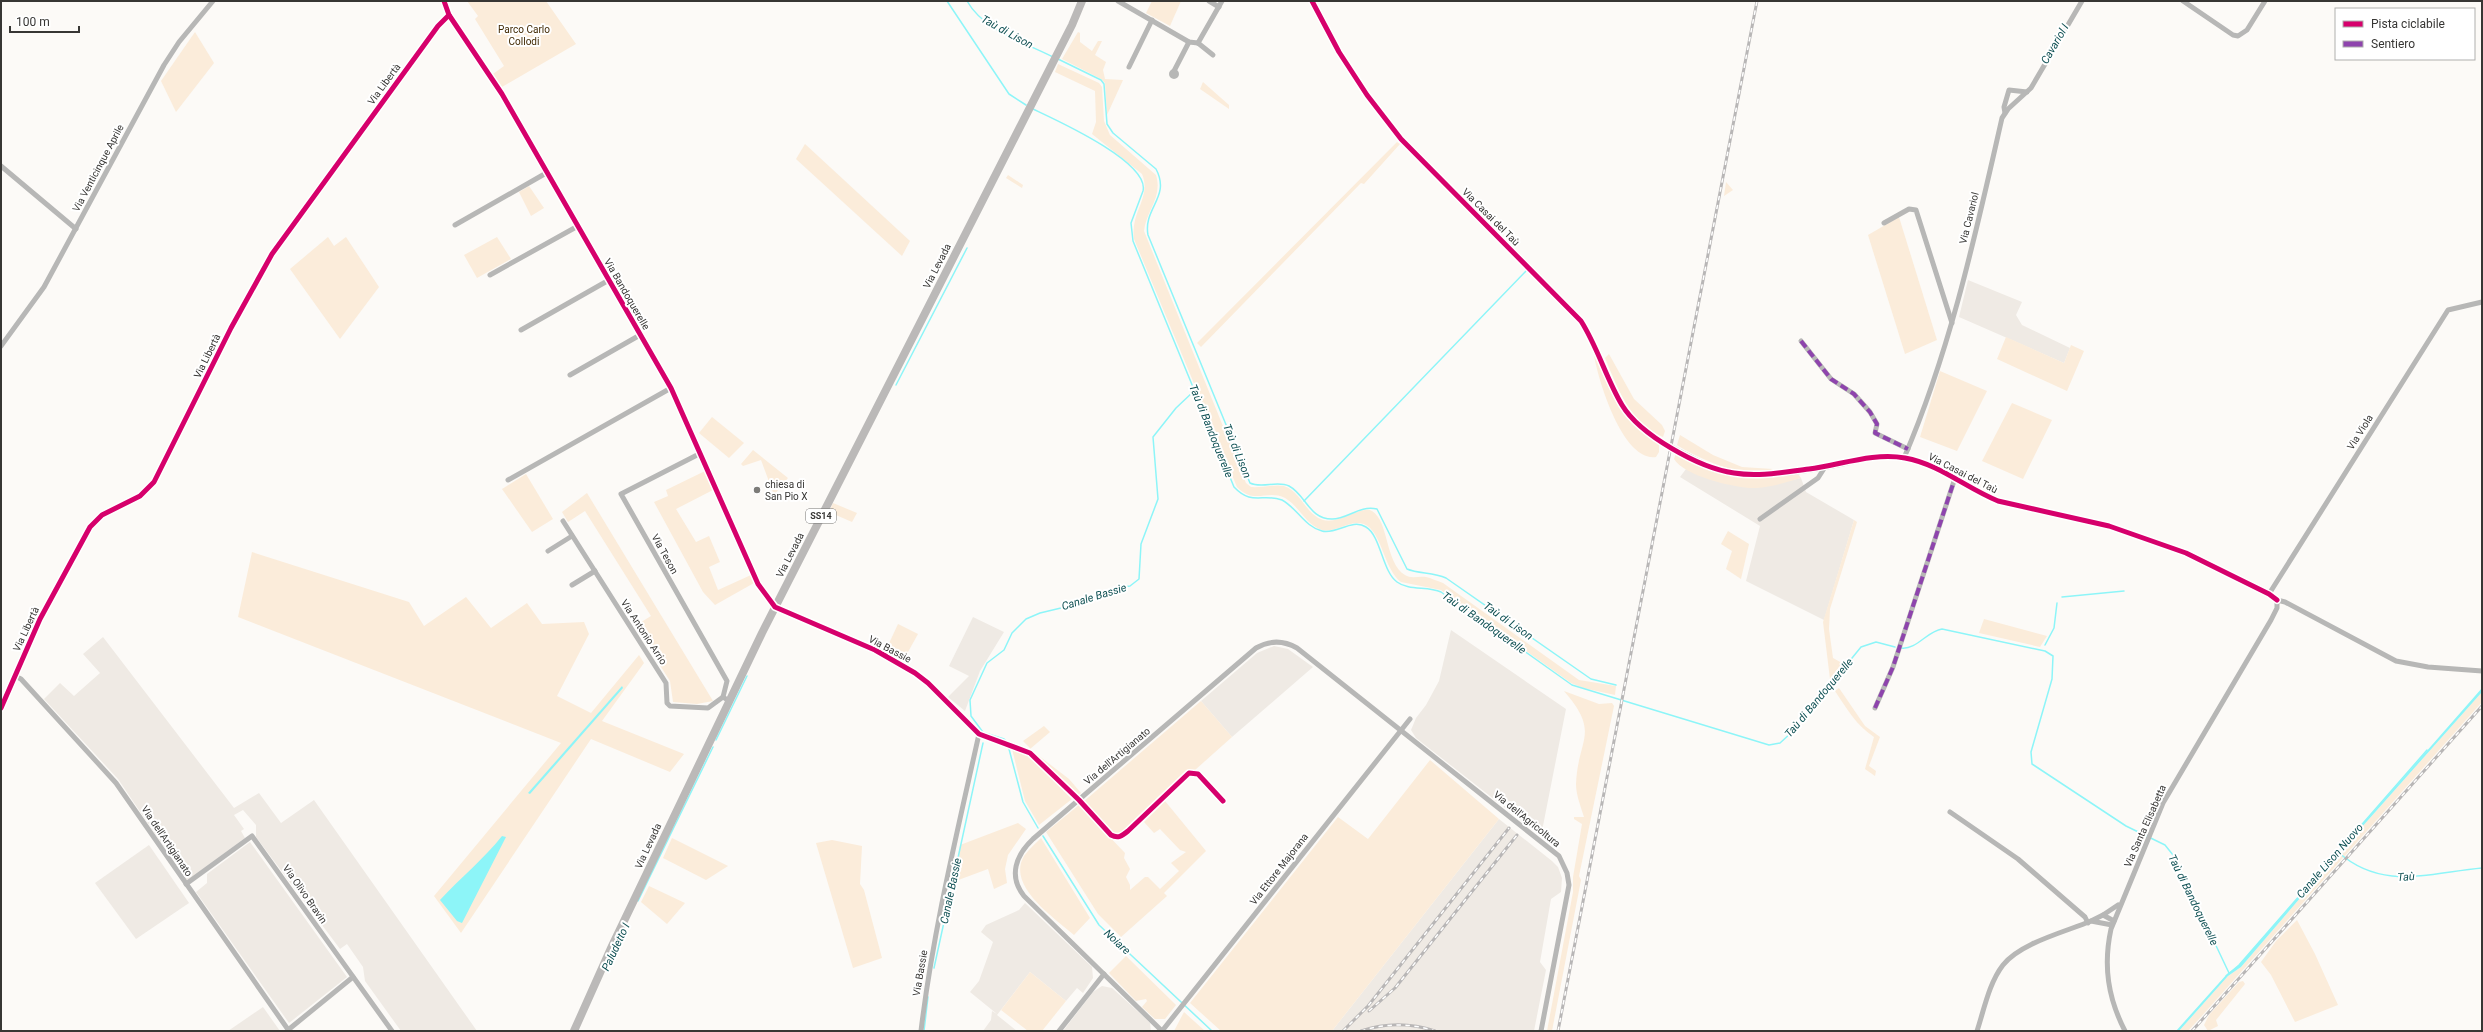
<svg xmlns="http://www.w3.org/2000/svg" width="2483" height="1032" font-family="Roboto,sans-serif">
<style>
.built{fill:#efeae4}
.green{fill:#fbecda}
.water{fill:#8df5f8}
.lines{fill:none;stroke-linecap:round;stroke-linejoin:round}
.stream{stroke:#8df5f8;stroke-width:1.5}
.minor{stroke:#b7b7b6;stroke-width:5}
.primary{stroke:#bbb9b8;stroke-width:8}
.rail-casing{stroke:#b8b6b6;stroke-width:3}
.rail{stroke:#fff;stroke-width:1.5;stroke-dasharray:4.5;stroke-linecap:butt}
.minor-bridge{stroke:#b7b7b6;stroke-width:5}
.quiet{stroke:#8e44ad;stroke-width:4;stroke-dasharray:8 4;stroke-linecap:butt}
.cycleway-casing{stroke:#fff;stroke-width:8}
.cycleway{stroke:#d6006c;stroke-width:5}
.poi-dot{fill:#7c7b78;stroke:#fff;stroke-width:1.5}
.labels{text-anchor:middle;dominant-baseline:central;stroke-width:4;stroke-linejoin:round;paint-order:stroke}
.shield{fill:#fff;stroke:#737271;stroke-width:1}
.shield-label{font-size:9px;font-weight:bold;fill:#373634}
.park-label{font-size:10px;fill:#412903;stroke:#fff}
.street-label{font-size:10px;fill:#373634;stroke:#fff}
.poi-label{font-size:10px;fill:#373634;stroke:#fff;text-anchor:start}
.water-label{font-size:11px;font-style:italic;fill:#105154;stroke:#fff}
</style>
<rect width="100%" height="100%" fill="#fcfaf7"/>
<g class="built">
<path d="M1968,280L2022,302L2016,315L2022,325L2070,348L2064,363L1959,317Z"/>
<path d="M1686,469L1725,483L1755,488L1801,478L1806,492L1854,520L1824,620L1746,581L1760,526L1680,477Z"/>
<path d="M973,617L1004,632L980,671L965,711L948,697L969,676L949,666Z"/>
<path d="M1451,630L1566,709L1541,836L1416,738L1411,730L1416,718L1426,705L1439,681Z"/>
<path d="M103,637L234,808L259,793L281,823L314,800L477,1031H401L365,981L363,967L347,944L340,949L256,837V825L243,810L234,815L244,829L241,831L245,838L187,881L118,779L44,699L60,683L74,696L100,673L83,654Z"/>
<path d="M1274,646L1288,649L1313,667L1232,737L1201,701L1257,653Z"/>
<path d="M1499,819L1552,861L1558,867L1562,878L1561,892L1551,899L1540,962L1546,970L1534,1031H1332Z"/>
<path d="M250,842L347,977L289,1023L196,892L207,883V874Z"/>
<path d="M149,845L189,903L136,939L95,883Z"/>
<path d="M1025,903L1092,967L1093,978L1083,993L1077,988L1066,1001L1030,972L997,1015L1017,1031H983L991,1020L992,1011L997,1014L970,992L979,981L993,942L981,932L986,925L1019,910Z"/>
<path d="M1102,986L1112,988L1144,1017L1150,1023L1151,1031H1063L1093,992Z"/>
<path d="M263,1007L280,1031H228Z"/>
</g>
<g class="green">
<path d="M467,1H546L576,44L502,87L493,74L504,66L475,19L478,16Z"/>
<path d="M1152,1H1181L1170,26L1146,13Z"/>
<path d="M195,32L214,63L176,112L161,81Z"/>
<path d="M1078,32L1080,33V42L1092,51L1098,41H1102L1095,55L1106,62L1103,70L1105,79L1123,80L1107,115L1105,83L1101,79L1062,59Z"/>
<path d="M1058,64L1099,83L1102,87L1104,121L1110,135L1156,175C1163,197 1146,211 1144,231L1246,483L1251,487C1261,488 1275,484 1284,486C1301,491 1305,514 1323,520C1338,525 1361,505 1372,511C1389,521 1385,563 1405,575C1411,579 1418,576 1426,577C1431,578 1437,581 1443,583L1579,680L1616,686L1615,695L1583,688L1571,683L1441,590L1401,582C1384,570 1382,531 1364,524C1350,519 1336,533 1322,530C1306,525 1299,506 1285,498C1267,489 1254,505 1237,487L1134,239C1130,211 1152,198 1142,174L1092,134L1096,122L1095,91L1055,72Z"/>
<path d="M1203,82L1229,105V109L1200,89Z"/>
<path d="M1397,142L1400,144L1364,184L1361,183L1201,347L1197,343Z"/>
<path d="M805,144L910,241L902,256L796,159Z"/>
<path d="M1008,175L1023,185L1022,188L1006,178Z"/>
<path d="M1726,182L1733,190L1724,196Z"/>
<path d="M529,186L544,208L531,216L519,192Z"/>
<path d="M1899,217L1937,340L1905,354L1868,235Z"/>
<path d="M328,237L334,246L346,237L379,287L340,339L290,269Z"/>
<path d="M497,237L511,259L477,278L464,255Z"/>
<path d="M2006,337L2064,363L2071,345L2084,351L2067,391L1997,359Z"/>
<path d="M1609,354L1634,399L1662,425L1665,431L1663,437C1630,423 1618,389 1605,358Z"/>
<path d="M1594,355L1625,415L1640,430L1659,443V452L1656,457C1623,462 1598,380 1594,355Z"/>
<path d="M1940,371L1987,391L1957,451L1920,437Z"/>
<path d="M2012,403L2052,420L2023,479L1982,461Z"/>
<path d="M712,417L744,443L729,458L699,433Z"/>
<path d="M1680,435L1713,455L1742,467L1773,469C1747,481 1699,459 1677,445Z"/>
<path d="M753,450L788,478L774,495L761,460L743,466L741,464Z"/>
<path d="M1676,453C1721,479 1747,482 1798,474L1801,478C1787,482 1772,487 1756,488C1737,489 1684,476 1674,459Z"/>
<path d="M705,471L713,490L676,509L696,542L709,536L720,562L709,567L718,590L751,575L754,583L715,605L703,592L654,502L668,496L666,490Z"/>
<path d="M526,474L553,519L532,532L502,489Z"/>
<path d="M587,493L713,701L697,704L673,702L670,681L652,653L654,650L638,624L651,616L585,511L568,522L562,512Z"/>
<path d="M833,503L857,513L852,522L829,512Z"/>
<path d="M1854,520L1857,522L1830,609L1829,629L1833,658L1842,663L1830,679L1823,622Z"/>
<path d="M1728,531L1749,544L1741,579L1726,569L1732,551L1721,544Z"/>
<path d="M252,552L409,602L424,626L466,597L491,628L527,603L542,624L584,622L589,634L557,696L591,713L639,655L644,663L602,721L684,754L670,772L591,739L461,933L434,896L561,743L238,617Z"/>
<path d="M1984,619L2047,636L2040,647L1979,633Z"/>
<path d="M898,624L918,634L903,661L885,652Z"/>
<path d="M1839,688L1865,726L1880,737L1869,766L1876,771L1875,776L1865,769L1874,737C1856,725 1847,709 1835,691Z"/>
<path d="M1564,691L1599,704L1612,703L1614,706L1579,876L1581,880L1552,1031H1547L1573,892V877L1582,824L1574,819V817H1584C1581,807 1576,795 1576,784C1578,737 1601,734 1564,691Z"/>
<path d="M2482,692V702L2200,1018L2188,1031H2179L2228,976L2241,967L2337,855Z"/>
<path d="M1201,701L1232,737L1195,770L1190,771L1121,835L1113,834L1082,803Z"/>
<path d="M1044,726L1050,732L1030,749L1069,779L1081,793L1078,795L1030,748L1023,741Z"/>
<path d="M1012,749L1030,756L1072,799L1039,825L1025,801Z"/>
<path d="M1430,760L1499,819L1332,1031H1221L1190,1003L1338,817L1368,839Z"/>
<path d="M1165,801L1206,851L1164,893L1167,896L1121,937L1098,914L1046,832L1079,805L1125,853L1124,858L1130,869L1126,877L1130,885V890L1145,877H1148L1160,889L1179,871L1171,863L1186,852L1180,850L1160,829L1154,833L1144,822Z"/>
<path d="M1018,823L1026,829L1008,855L1005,869L1007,883L994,889L988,869L953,882L960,845Z"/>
<path d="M672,838L728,866L706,880L663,858Z"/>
<path d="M1041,838L1090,918L1074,935C1055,918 1006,886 1024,856C1029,849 1036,843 1041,838Z"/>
<path d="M832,840L862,846L860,884L864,890L882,958L853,968L816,843Z"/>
<path d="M649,886L685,903L667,924L641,902Z"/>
<path d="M2297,920L2315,954L2338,1005L2295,1022L2271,975L2261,962L2276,941Z"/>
<path d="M1126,956L1176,1005L1165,1019H1155L1142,1007L1147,1001L1146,999L1136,1001L1109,973Z"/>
<path d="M1030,972L1066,1001L1042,1031H1028L1001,1010Z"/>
<path d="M2243,981L2245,984L2216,1020L2218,1026L2208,1031L2204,1025L2209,1015L2239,982Z"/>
<path d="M1184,1012L1205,1031H1174Z"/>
</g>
<g class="water">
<path d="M622,686L623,688L530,794L528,793Z"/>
<path d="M2482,688V692L2337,855L2241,967L2228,976L2179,1031H2176L2227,974L2239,965Z"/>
<path d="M502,836L506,837L462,923L457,921L440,900C460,878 484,859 502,836Z"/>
</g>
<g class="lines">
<g class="stream">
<path d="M947,1L1009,94L1026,105"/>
<path d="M967,1C984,31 1024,42 1053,57"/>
<path d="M1058,59L1101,80L1104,84L1107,124L1113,133L1156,169C1171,197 1143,208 1148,235L1250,483C1262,489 1277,480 1289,486C1306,495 1309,519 1332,519C1348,519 1359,505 1377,509L1407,569C1419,574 1433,572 1446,578L1591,679L1616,685"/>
<path d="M1033,109C1056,120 1150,162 1143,191L1131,223L1133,241L1234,487C1252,506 1262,493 1282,500C1297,508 1305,527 1322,531C1336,535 1352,518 1366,527C1381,536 1382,571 1397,582C1409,591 1427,586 1441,592L1572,685L1769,745L1780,743L1791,733L1861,647L1876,642L1895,647"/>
<path d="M896,385L967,248"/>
<path d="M1304,501L1526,271"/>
<path d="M2062,597L2124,591"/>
<path d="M2045,645L2054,628L2057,603"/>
<path d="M1901,648C1917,650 1927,631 1942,629L2045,651L2053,656L2052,679L2031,752L2032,764L2126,826L2165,845L2173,855L2229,973"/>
<path d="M985,733L1004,739L1008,743"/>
<path d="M985,735L971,716L970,700L987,663L1004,650L1012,633L1026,619L1040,613L1086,602L1112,589L1130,586L1139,579L1141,544L1158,499L1153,437L1176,408L1194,391"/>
<path d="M716,740L747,676"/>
<path d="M1009,749L1023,802L1038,828"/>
<path d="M1043,836L1099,925L1212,1031"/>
<path d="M2338,852C2382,891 2428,873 2482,868"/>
<path d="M638,901L713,747"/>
<path d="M934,968L983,743"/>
<path d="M2226,976L2239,965L2427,750"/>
<path d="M924,1031L928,997"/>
</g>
<g class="minor">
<path d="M444,1L449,15L502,94L671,388L758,584L775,607L875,650L915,673L928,683L979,734L1030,753L1079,800L1111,835C1118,839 1122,836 1128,831L1189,773L1198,774L1223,801"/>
<path d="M1118,1L1189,42L1198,43"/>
<path d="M1209,1L1219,7"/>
<path d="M1312,1L1339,52L1367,95L1401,139L1581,321C1601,353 1609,396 1637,423C1644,430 1653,435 1661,441"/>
<path d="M2183,1L2233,35L2238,36L2247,30L2265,1"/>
<path d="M1198,43L1222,1"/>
<path d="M1198,43L1213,55"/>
<path d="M1129,67L1152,20"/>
<path d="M1174,71L1189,42"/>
<circle cx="1174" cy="74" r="2.5"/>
<path d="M2005,113L2004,107L2009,90L2027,92"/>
<path d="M1,166L76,229"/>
<path d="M1884,223L1909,209L1916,210L1952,323"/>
<path d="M455,225L548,172"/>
<path d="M490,275L578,226"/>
<path d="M521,330L609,280"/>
<path d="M1801,341L1831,379L1854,394L1870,412L1877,424L1875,433L1908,449"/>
<path d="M1,346L44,287L164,65L179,42L213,1"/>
<path d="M570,375L640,335"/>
<path d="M1677,450C1695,459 1713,470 1733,473C1765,478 1801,472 1833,466C1856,462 1880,453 1905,458C1939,464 1966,488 1998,501L2109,526L2186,553L2269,594L2277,600"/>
<path d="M701,453L621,494L727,681L723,697L729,701"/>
<path d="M1904,458C1951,349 1976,232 2002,118L2008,109L2031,88L2082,1"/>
<path d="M508,480L671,388"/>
<path d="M1760,519L1818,478L1825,467"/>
<path d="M563,521L666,683L667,703L670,706L708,708L723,697"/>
<path d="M548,551L572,536"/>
<path d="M572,585L595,571"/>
<path d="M2269,594L2448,310L2482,302"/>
<path d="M2277,600L2285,602L2396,661L2428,667L2482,671"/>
<path d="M15,676L21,679L116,783L289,1031"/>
<path d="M1,708L40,619L90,527L102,515L140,496L154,482L231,328L272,254L438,26L449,15"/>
<path d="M1875,708L1893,667L1955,478"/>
<path d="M1950,812L2018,859L2085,917L2088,923"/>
<path d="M186,884L252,836L392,1031"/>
<path d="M2103,915L2118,905"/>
<path d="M2112,925L2091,921L2103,915L2114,921"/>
<path d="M288,1030L353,977"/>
<path d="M921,1031C933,931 957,833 979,734"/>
<path d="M1059,1031L1104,974"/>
<path d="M1162,1031L1024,896C1008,876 1016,855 1033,839L1256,648C1270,640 1283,640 1297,648L1559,856L1567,873L1569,885L1541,1031"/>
<path d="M1162,1031L1410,719"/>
<path d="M1977,1031C1984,1010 1989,983 2003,965C2020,943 2065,932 2091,921"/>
<path d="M2125,1031C2108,998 2103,966 2111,929L2163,803L2271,620L2277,608V600"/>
</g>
<path class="primary" d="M574,1031L612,946L762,633L1072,25L1082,1"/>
<g class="rail-casing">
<g id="rail">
<path d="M1369,1011L1395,988L1517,835"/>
<path d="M1343,1031L1368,1006L1509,828"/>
<path d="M1361,1031C1385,1023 1411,1023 1435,1031"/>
<path d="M1558,1031L1757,1"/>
<path d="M2192,1031L2482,706"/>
</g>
</g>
<use href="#rail" class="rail"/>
<path class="minor-bridge" d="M1661,441L1677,450"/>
<g class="quiet">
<path d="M1801,341L1831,379L1854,394L1870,412L1877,424L1875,433L1908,449"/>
<path d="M1875,708L1893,667L1955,478"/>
</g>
<g class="cycleway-casing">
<g id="cycleway">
<path d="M444,1L449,15L502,94L671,388L758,584L775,607L875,650L915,673L928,683L979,734L1030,753L1079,800L1111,835C1118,839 1122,836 1128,831L1189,773L1198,774L1223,801"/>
<path d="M1312,1L1339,52L1367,95L1401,139L1581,321C1598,348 1606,378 1622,405C1640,435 1699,468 1734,473C1759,477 1784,472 1809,469C1840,465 1874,452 1905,458C1939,464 1966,488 1998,501L2109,526L2186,553L2269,594L2277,600"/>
<path d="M1,708L40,619L90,527L102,515L140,496L154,482L231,328L272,254L438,26L449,15"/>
</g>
</g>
<use href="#cycleway" class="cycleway"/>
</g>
<circle class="poi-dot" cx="757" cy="490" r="4"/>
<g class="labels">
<rect class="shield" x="806" y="509" width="30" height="14" rx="3"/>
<g class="shield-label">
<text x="821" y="516">SS14</text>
</g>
<g class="park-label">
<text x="524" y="29">Parco Carlo<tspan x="524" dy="12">Collodi</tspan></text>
</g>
<g class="street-label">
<text transform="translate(384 84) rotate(-54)">Via Libertà</text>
<text transform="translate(98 168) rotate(-62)">Via Venticinque Aprile</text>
<text transform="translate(1491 217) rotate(45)">Via Casai del Taù</text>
<text transform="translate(1969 218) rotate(-76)">Via Cavariol</text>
<text transform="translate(937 266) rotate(-63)">Via Levada</text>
<text transform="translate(627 294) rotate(60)">Via Bandoquerelle</text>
<text transform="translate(207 356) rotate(-64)">Via Libertà</text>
<text transform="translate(2360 432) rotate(-58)">Via Viola</text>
<text transform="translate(1963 473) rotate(27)">Via Casai del Taù</text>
<text transform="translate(665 554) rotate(61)">Via Teson</text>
<text transform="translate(790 555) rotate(-63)">Via Levada</text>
<text transform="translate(26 629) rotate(-65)">Via Libertà</text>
<text transform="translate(644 632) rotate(57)">Via Antonio Arrio</text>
<text transform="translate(890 649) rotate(28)">Via Bassie</text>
<text transform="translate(1117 756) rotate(-40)">Via dell'Artigianato</text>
<text transform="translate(1527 819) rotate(39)">Via dell'Agricoltura</text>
<text transform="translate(2145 826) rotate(-66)">Via Santa Elisabetta</text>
<text transform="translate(167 841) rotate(56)">Via dell'Artigianato</text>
<text transform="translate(648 846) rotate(-65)">Via Levada</text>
<text transform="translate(1279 869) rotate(-52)">Via Ettore Majorana</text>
<text transform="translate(305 894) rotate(55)">Via Olivo Bravin</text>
<text transform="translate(920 973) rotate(-80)">Via Bassie</text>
</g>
<g class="poi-label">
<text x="765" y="484">chiesa di<tspan x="765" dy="12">San Pio X</tspan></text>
</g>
<g class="water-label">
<text transform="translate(1007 32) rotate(29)">Taù di Lison</text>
<text transform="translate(2055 44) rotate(-60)">Cavariol I</text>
<text transform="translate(1211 431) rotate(68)">Taù di Bandoquerelle</text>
<text transform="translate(1237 451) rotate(68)">Taù di Lison</text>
<text transform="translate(1094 597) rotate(-17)">Canale Bassie</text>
<text transform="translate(1508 621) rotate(35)">Taù di Lison</text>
<text transform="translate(1484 623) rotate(35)">Taù di Bandoquerelle</text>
<text transform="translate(1819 698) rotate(-50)">Taù di Bandoquerelle</text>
<text transform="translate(2330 861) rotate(-49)">Canale Lison Nuovo</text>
<text transform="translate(2406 877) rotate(-3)">Taù</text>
<text transform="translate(951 891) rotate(-78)">Canale Bassie</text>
<text transform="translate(2193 900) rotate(64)">Taù di Bandoquerelle</text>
<text transform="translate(1117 942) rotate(43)">Noiare</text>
<text transform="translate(616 947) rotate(-65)">Paludetto I</text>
</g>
</g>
<rect width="2483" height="1032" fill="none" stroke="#373634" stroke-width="4"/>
<rect x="2335" y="8" width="140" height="52" fill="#ffffff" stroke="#afafae"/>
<rect x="2343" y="21" width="20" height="6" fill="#d6006c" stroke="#afafae"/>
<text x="2371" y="28" font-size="12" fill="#373634">Pista ciclabile</text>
<rect x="2343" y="41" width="20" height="6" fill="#8e44ad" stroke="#afafae"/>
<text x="2371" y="48" font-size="12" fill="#373634">Sentiero</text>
<path d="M10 26v6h69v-6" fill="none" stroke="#373634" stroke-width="2"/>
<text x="16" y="26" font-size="12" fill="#373634" stroke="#ffffff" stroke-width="3" paint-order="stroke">100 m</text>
</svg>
